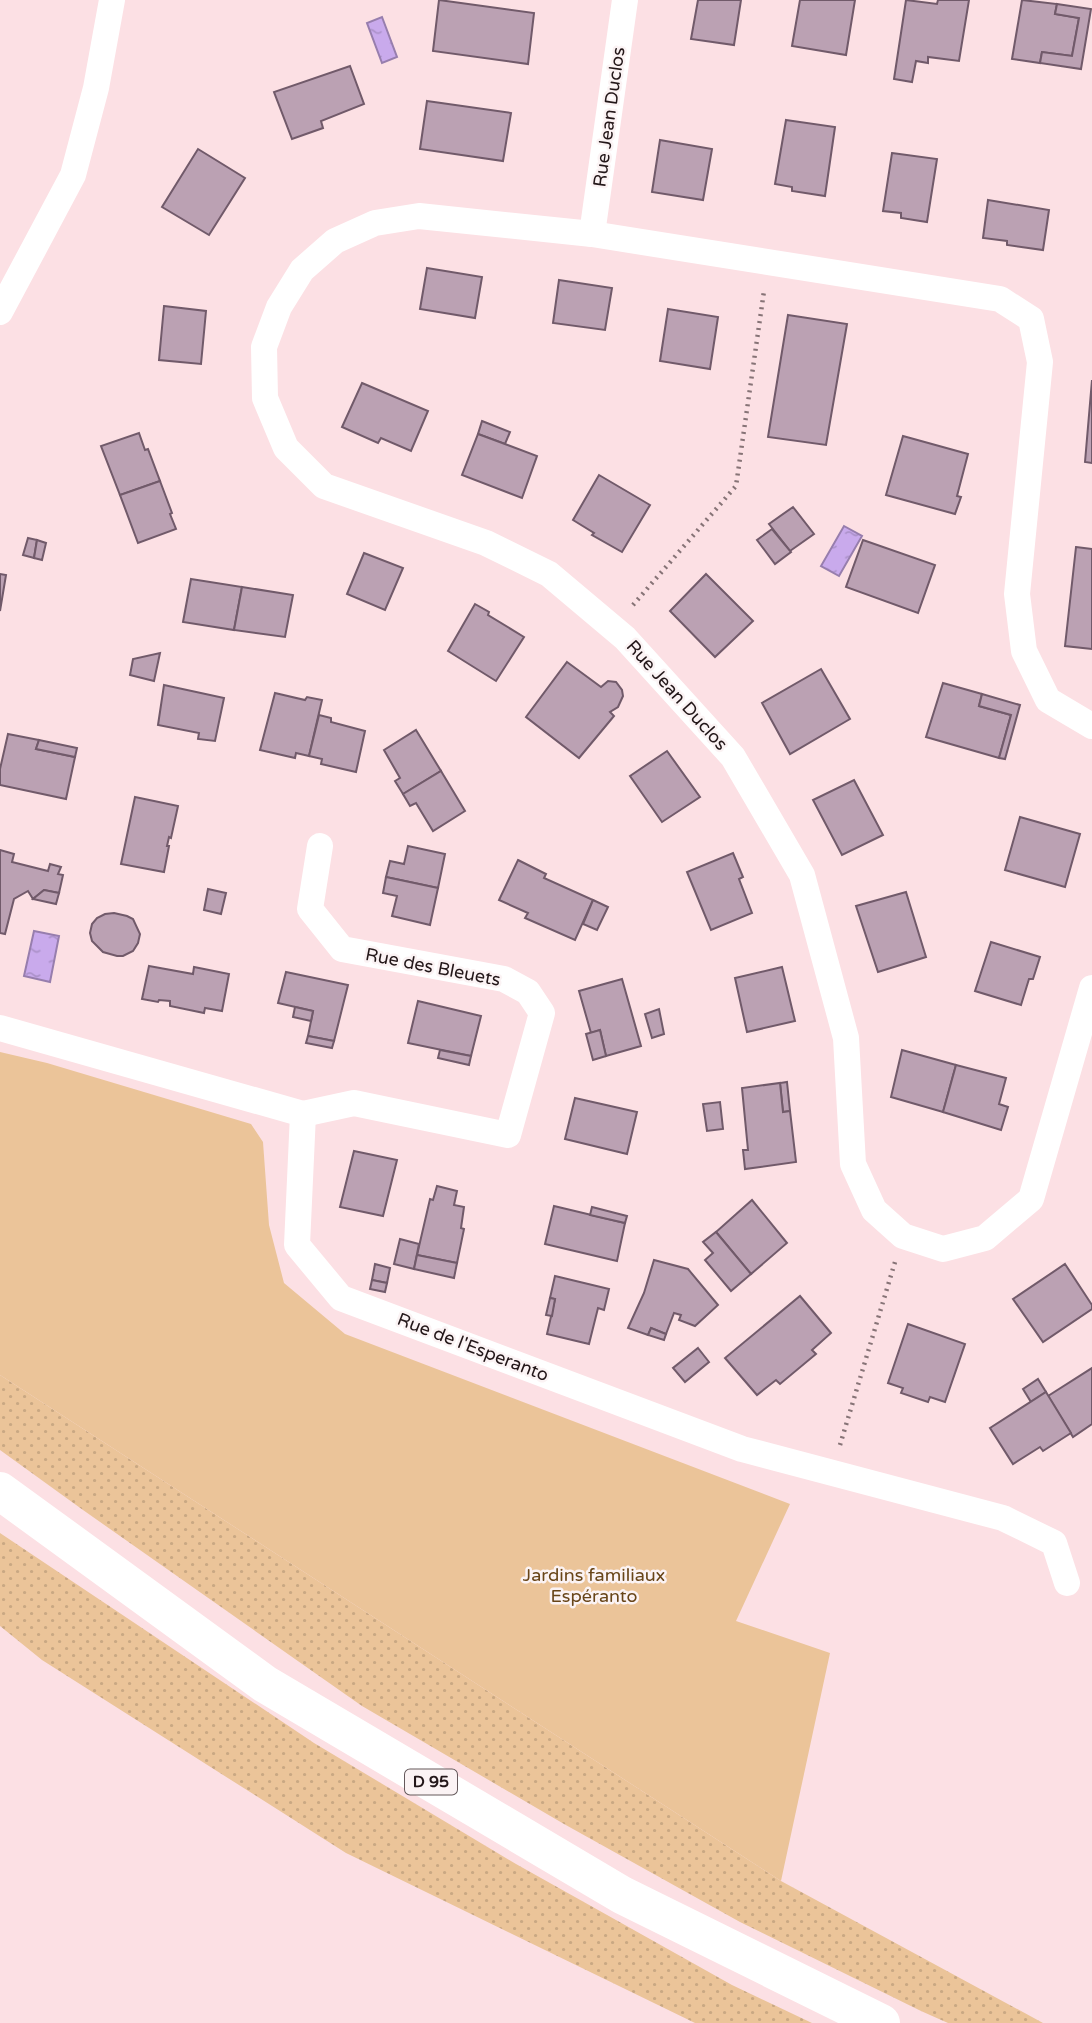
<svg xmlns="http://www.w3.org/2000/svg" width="1092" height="2023" font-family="'Varela Round',sans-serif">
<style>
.grass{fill:url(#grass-dots)}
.garden{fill:#ebc499}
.water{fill:url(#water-ripples);stroke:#977ead;stroke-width:2}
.building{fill:#bba1b3;stroke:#715a6a;stroke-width:2}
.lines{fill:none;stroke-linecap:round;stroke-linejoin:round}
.path{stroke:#867376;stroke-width:4.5;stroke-dasharray:2 5;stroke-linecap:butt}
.street{stroke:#fff;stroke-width:26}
.primary{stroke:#fff;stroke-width:38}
.labels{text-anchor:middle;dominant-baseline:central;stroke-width:5;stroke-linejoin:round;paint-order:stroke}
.shield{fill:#fbf3f4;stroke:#64595b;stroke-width:2}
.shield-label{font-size:16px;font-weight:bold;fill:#231719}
.street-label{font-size:18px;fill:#231719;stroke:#fbf3f4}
.park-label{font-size:18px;fill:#684518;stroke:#fbf3f4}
</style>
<defs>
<pattern id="grass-dots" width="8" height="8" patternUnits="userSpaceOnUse" patternTransform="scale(1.75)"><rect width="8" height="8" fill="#ebc499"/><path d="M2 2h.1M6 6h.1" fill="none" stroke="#c9a883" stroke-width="1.8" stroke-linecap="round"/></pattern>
<pattern id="water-ripples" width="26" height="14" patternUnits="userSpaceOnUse" patternTransform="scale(1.75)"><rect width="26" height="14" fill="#c9aaec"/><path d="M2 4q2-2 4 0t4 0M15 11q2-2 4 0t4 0" fill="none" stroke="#ac92ca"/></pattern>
</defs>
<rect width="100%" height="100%" fill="#fce0e4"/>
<g class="grass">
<path d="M0,1375L781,1881L1043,2023H948L921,2011L740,1922L564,1824L362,1706L83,1510L0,1450Z"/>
<path d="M0,1533L314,1743L516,1864L732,1985L812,2023H695L346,1853L42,1660L0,1626Z"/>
</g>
<path class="garden" d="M0,1052L47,1063L251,1124L263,1142L269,1225L284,1283L345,1334L790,1504L736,1621L830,1653L781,1881L0,1375Z"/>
<g class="water">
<path d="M382,17L397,57L382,63L367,23Z"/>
<path d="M844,526L862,536L839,576L821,566Z"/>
<path d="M34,931L59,936L50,982L24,976Z"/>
</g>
<g class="building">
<path d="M439,0L534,13L528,64L433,51Z"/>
<path d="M698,0H741L734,45L691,39Z"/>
<path d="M800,0H855L846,55L792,46Z"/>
<path d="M906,0L937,4L938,0H969L959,61L928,57V63L916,61L912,82L894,79Z"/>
<path d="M1022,0L1057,4L1055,14L1079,18L1072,56L1042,52L1040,63L1012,59Z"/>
<path d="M1057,4L1091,9L1081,69L1040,63L1042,52L1072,56L1079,18L1055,14Z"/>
<path d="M350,66L364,104L321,121L323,128L292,139L274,92Z"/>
<path d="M427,101L511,113L503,161L420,149Z"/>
<path d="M786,120L835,127L825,196L792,191V187L775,184Z"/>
<path d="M660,140L712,149L703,200L652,192Z"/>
<path d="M198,149L245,178L209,235L162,207Z"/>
<path d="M892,153L937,159L927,222L901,218V213L883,211Z"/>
<path d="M988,200L1049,210L1043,250L1007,245V241L983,238Z"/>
<path d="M427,268L482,277L475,318L420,309Z"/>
<path d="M559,280L612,288L605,330L553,323Z"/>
<path d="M164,306L206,311L201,364L159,360Z"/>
<path d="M668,309L718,317L710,369L660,361Z"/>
<path d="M788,315L847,324L826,445L768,437Z"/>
<path d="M1092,380V463L1085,462Z"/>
<path d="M362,383L428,411L411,451L381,438L378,443L342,427Z"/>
<path d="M482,421L510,432L505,444L478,434Z"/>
<path d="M139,433L145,450L148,449L160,481L120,495L101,446Z"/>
<path d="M478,434L537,456L522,498L462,475Z"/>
<path d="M903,436L968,454L957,496L961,497L955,514L886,495Z"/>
<path d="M599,475L650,505L622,552L592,535L594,533L573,520Z"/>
<path d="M160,481L172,513L170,514L176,529L138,543L120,495Z"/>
<path d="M793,507L814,534L790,551L769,524Z"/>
<path d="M772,529L791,552L775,564L757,540Z"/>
<path d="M28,538L37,540L34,558L23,555Z"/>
<path d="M37,540L46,543L42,560L34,558Z"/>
<path d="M863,540L935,565L918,613L846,587Z"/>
<path d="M1076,547L1092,549V649L1065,646Z"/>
<path d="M364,553L403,568L385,610L347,594Z"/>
<path d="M0,574L6,575L0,611Z"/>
<path d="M706,574L753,621L715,657L670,611Z"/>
<path d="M191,579L242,587L234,630L183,622Z"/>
<path d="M242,587L293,595L285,637L234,630Z"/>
<path d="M475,604L489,612L488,615L524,637L496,681L448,651Z"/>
<path d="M160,653L154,681L130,675L133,659Z"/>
<path d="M567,662L601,687L608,681L616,682L622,690L623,696L618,707L610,712L614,716L579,758L526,717Z"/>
<path d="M821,669L850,719L790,754L762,703Z"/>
<path d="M943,683L982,694L979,706L1011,715L999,758L926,737Z"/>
<path d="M164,685L224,698L215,741L198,739L199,733L158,725Z"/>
<path d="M275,693L305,700L307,697L322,700L309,756L296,753L295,758L260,750Z"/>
<path d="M982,694L1020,705L1005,759L999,758L1011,715L979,706Z"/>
<path d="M319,715L331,718V722L365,731L356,772L321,764L322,759L309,756Z"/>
<path d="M416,730L441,771L403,794L395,781L400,778L384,750Z"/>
<path d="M8,734L39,740L36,749L75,757L66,799L0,785V769Z"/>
<path d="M39,740L77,748L75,757L36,749Z"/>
<path d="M667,751L700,797L662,822L630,776Z"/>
<path d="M441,771L465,811L433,831L416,803L410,806L403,794Z"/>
<path d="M854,780L883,835L842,855L813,800Z"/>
<path d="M135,797L178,806L171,838L169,837L167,846H169L164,872L121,864Z"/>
<path d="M1020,817L1080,834L1065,887L1005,870Z"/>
<path d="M408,846L445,854L438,888L386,877L390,861L404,864Z"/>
<path d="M0,850L14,854L12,862L48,871L50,864L61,867L58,874L63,875L59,893L44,890L33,899L28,891L14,899L5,934L0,933Z"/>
<path d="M733,853L743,877L739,879L752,913L711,930L687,872Z"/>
<path d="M518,860L546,874L544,878L593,900L575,940L525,918L528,913L499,900Z"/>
<path d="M386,877L438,888L430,925L392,916L397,896L383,893Z"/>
<path d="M208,889L226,893L221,914L204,910Z"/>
<path d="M44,890L59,893L56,904L33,899Z"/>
<path d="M906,892L926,957L878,972L856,906Z"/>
<path d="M593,900L608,907L597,930L583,924Z"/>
<path d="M114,913L127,916L133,919L140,934L138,943L133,951L123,956H117L103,952L92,941L90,933L92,924L97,918L105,914Z"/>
<path d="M991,942L1040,957L1033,979H1029L1021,1005L975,991Z"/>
<path d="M149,966L193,974L194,967L229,974L222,1011L205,1008L204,1013L170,1006V1001L159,1000L158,1002L142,999Z"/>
<path d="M782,967L795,1021L747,1032L735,978Z"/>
<path d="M286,972L348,985L334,1041L308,1036L313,1011L278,1003Z"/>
<path d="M622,979L641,1046L606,1056L600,1030L591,1033L579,991Z"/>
<path d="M418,1001L481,1016L471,1056L408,1043Z"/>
<path d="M295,1007L313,1011L311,1021L293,1017Z"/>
<path d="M659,1009L664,1034L652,1038L645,1014Z"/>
<path d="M600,1030L606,1056L593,1060L586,1034Z"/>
<path d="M308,1036L334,1041L332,1048L306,1043Z"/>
<path d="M440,1050L471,1056L469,1065L438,1058Z"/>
<path d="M902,1050L956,1065L943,1112L891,1097Z"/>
<path d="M956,1065L1006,1078L999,1104L1008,1107L1001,1130L943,1112Z"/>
<path d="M787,1082L790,1111L783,1112L780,1083Z"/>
<path d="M780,1083L783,1112L790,1111L796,1162L745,1169L743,1150H748L742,1088Z"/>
<path d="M575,1098L637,1112L627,1154L565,1139Z"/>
<path d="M720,1102L723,1129L707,1131L703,1104Z"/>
<path d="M354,1151L397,1160L383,1216L340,1207Z"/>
<path d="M437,1186L457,1191L454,1205L464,1207L461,1228L464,1229L457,1263L417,1255L430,1199L433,1200Z"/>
<path d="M752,1200L787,1243L751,1274L716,1232Z"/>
<path d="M554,1206L625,1223L617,1261L545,1244Z"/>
<path d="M592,1207L627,1216L625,1223L590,1215Z"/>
<path d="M716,1232L751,1274L731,1291L705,1260L713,1253L703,1242Z"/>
<path d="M400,1239L419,1244L414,1269L394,1264Z"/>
<path d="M417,1255L457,1263L454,1278L414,1269Z"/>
<path d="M654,1260L688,1269L718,1305L695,1326L679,1320L681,1315L674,1313L666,1334L651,1328L648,1335L628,1328L644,1293Z"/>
<path d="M375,1264L390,1268L387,1283L372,1280Z"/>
<path d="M1065,1264L1092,1305V1309L1043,1342L1013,1299Z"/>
<path d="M555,1276L609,1289L604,1310L598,1308L589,1344L547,1334L555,1299L550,1298Z"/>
<path d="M372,1280L387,1283L385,1292L370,1289Z"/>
<path d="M800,1296L831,1333L812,1350L816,1354L780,1384L776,1380L757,1395L725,1358Z"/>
<path d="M550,1298L555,1299L552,1316L546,1315Z"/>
<path d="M908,1324L965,1344L945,1402L930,1397L928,1402L901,1393L903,1388L888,1383Z"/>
<path d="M651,1328L666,1334L664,1340L648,1335Z"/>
<path d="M698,1348L709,1362L685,1382L673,1368Z"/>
<path d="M1092,1368V1424L1073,1437L1048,1396Z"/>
<path d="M1038,1379L1046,1392L1031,1402L1023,1389Z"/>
<path d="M1046,1392L1071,1433L1043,1451L1040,1447L1013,1464L990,1428Z"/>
</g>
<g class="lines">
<g class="path">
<path d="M633,605L736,486L764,291"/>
<path d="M840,1445L895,1262"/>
</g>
<g class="street">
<path d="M592,234L625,0"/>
<path d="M0,312L73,175L96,88L112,0"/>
<path d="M1092,726L1048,700L1024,651L1017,594L1040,362L1031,319L1000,299L592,234L419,216L375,223L335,241L302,270L279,307L264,347L265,398L286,448L324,486L486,543L549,574L625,638L733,757L802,875L846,1038L853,1164L874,1210L903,1236L943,1249L985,1238L1031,1199L1092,988"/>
<path d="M0,1028L303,1114L297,1245L341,1298L742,1449L1003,1518L1054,1543L1067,1583"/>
<path d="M303,1114L354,1103L508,1135L542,1013L528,992L504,979L342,949L310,909L320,846"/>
</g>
<path class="primary" d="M0,1491L265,1684L622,1895L881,2023"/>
</g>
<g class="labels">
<rect class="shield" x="405" y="1769.5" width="52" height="25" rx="5"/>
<g class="shield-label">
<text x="431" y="1782">D 95</text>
</g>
<g class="street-label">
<text transform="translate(609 117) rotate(-82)">Rue Jean Duclos</text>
<text transform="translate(677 695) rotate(48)">Rue Jean Duclos</text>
<text transform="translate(433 967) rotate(11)">Rue des Bleuets</text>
<text transform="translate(473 1347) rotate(21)">Rue de l'Esperanto</text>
</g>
<g class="park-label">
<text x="594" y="1575">Jardins familiaux<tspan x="594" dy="21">Espéranto</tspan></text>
</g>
</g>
</svg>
